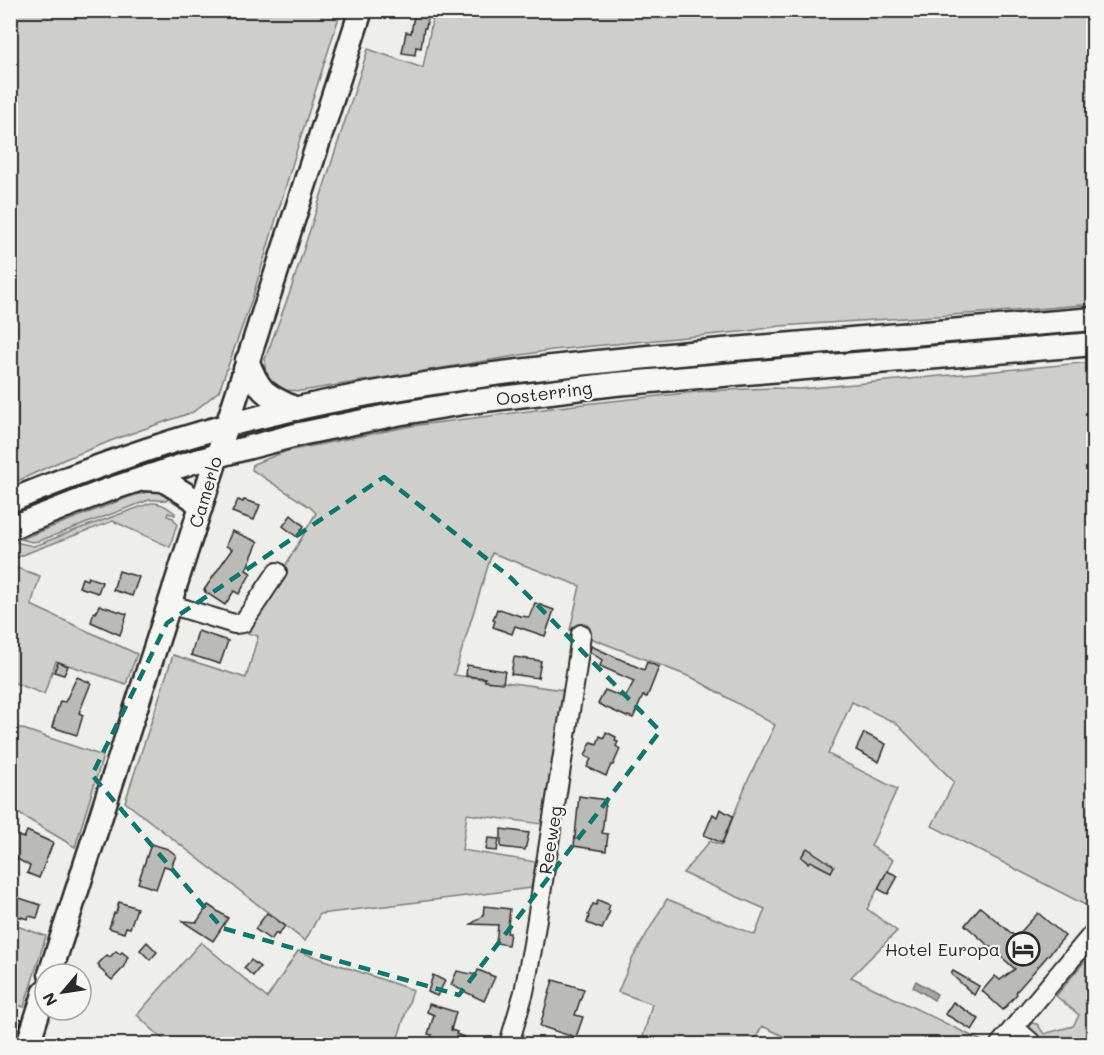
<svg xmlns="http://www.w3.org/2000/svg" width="1104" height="1055" font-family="Mali,sans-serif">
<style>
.green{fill:#cececa;stroke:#7c7c7a;stroke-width:1.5}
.water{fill:#a6a6a3;stroke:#757573;stroke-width:1.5}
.building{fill:#babab7;stroke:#2b2b2b;stroke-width:1.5}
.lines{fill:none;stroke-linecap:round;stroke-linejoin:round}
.minor-casing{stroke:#2b2b2b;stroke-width:22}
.major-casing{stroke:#2b2b2b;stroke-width:27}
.minor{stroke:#f6f6f2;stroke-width:18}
.major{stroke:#f6f6f2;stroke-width:22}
.marked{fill:none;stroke:#0f766e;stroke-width:4.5;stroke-dasharray:12 8;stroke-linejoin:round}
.labels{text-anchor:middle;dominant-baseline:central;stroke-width:4.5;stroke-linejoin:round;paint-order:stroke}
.street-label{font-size:18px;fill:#2b2b2b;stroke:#f6f6f2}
.poi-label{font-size:18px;fill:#2b2b2b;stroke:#f6f6f2;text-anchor:end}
</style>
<rect width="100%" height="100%" fill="#eeeeea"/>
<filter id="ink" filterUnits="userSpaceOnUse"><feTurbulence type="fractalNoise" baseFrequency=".0167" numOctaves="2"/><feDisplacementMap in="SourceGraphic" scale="12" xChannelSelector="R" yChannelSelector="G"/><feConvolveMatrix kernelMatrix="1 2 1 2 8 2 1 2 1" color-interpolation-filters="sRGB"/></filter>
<g filter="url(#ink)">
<g class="green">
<path d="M11,10L341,11L300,139L252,299L219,391L193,412L118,438L63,460L11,484Z"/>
<path d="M434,11H1093V304L1013,311L780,326L749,331L552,350L301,391L284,390L270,379L265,370V359L290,292L368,49L423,68Z"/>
<path d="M1093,327V336L285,427L392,403L411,394L569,371Z"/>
<path d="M1093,362V909L932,826L954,782L896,723L852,702L828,754L897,789L871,846L893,860L867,909L897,931L851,977L986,1043L984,1044H800L762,1026L753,1044H641L652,1004L618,992L632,959L667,899L755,935L765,909L683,873L710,841L722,845L747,782L775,725L693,678L570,630L580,586L492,553L454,675L563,690L542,824L467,814L462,850L536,862L531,888L320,914L305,941L125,802L173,655L246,678L258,636L244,632L276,582L316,513L310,507L252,470L253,464L287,451L411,426L575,405L705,391L772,388L800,389Z"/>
<path d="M169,454L68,490L11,519L10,510L107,472Z"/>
<path d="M162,488L171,495L169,499C162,502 156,499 149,500L39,541L32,542L21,539L129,497L150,491Z"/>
<path d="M151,503C161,502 168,508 175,513V515L168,513L167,516L173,518L177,524L170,547L113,521L30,552L11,560V544L15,542L33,546L40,544L73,531Z"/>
<path d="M11,566L40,576L31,605L137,654L126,684L56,661L44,694L12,682L11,686Z"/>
<path d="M11,725L103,756L75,847L11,809Z"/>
<path d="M11,924L46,936L24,1007L11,1003Z"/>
<path d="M201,942L267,998L298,951L413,990L396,1044H168L137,1015Z"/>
<path d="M1093,951V1044H1041L1028,1030L1031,1023L1037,1024L1044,1034L1073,1026L1079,1015L1056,996Z"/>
</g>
<path class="water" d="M916,981L937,994L934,1000L913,987Z"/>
<g class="building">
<path d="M415,10H429L426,28H424L421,48L416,47L415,55L402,53L406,32L411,33Z"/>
<path d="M238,500L243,502L244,500L260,505L254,520L232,512Z"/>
<path d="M291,515L304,526L297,537L283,526Z"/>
<path d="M232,531L258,542L246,570L251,573L239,594L234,591L225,605L205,592L206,591L204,590L232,549L226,546Z"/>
<path d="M119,571L139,577L132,596L113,590Z"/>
<path d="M88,577L102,582L98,593L79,587L82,578L87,580Z"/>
<path d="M535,603L554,610L545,636L515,626L512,634L493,627L495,621L493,620L497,609L499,610L500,609L520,616L529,617Z"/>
<path d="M99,605L127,614L120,635L91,622L94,612L96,613Z"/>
<path d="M198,631L228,641L220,664L191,655Z"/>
<path d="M591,646L644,670L647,662L659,667L647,697L643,696L633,718L628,716L627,717L598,704L605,690L625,698L634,681L600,666L602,660L590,652Z"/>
<path d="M514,657L541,661L538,678L511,674Z"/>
<path d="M58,662L68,666L64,675L54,672Z"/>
<path d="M467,665L505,671L503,683L485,681V678L466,676Z"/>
<path d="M77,677L91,683L79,713L83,715L77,735L52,727L60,701L65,702Z"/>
<path d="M606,732L616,737L615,741L618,742L616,746L620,749L613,765H611L606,776L587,767L591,759L585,756L591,742L597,744L600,736L604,738Z"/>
<path d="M864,733L886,744L879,762L856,750Z"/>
<path d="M579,796L606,800L602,833L608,834L606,851L574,846Z"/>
<path d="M720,809L733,816L722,843L704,835L713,814L717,817Z"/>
<path d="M501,829L529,833L525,850L501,847Z"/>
<path d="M27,831L53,843L39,878L27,873L30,866L10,855V833L24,838Z"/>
<path d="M488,838L499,839L497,851L486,850Z"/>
<path d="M151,844L168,849L176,855L171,868L164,866L156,889L138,883Z"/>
<path d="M807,848L834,866L831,872L810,861L808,863L801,857Z"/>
<path d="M887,871L898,876L888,894L878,889Z"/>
<path d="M10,895L41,905L37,918L29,916L28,919L10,914Z"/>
<path d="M598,900L610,905L608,910L610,911L602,929L587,923L589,916L588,915L593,904L596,905Z"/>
<path d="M119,902L137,908L130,928L126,927L124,933L109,928L114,913H116Z"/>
<path d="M208,905L228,918L213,941L182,921L197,922Z"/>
<path d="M484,906L510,909L507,933H510L508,945L496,943L498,925L471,924L483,916Z"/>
<path d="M980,907L1016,937L1038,913L1065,936L1016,992L1017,994L1003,1010L982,991L995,976L1000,980L1015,969L965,925Z"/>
<path d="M267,913L285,926L278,935L276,933L271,940L255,929Z"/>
<path d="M147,942L157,952L150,960L140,950Z"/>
<path d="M116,951L120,954L122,952L128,957L123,968L112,980L99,968L100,967L98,964L107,955L110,957Z"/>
<path d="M251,960L260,967L253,976L244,968Z"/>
<path d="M478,970L495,977L484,1001L451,985L457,971L476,975Z"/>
<path d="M953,971L979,986L974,995L951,974Z"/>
<path d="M433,975L445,981L437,996L428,992Z"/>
<path d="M553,980L584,989L575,1015L583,1017L576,1037L570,1035V1036L540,1026Z"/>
<path d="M953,1002L979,1019L972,1030L945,1014Z"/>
<path d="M429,1004L456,1012L451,1030L457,1032L456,1034L464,1037L461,1044H429L432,1035L428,1034L434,1015L427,1012Z"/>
<path d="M10,1018L16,1020L17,1018L22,1019L17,1033L10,1031Z"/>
</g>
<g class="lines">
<g class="minor-casing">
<g id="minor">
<path d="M169,604L234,624L243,623L277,572"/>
<path d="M1015,1028L1033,1044"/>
<path d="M509,1044L524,992L533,944L576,673L581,634"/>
<path d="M1000,1044L1094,932"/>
</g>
</g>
<g class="major-casing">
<g id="major">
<path d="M247,360C260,394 265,394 296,409"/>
<path d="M142,479L163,480L192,498L201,507"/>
<path d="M10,501C80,472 152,446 225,426C391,381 564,364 734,349C854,339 974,328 1094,319"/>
<path d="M10,528L105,491L193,462L300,434L397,414L470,402L615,384L1094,344"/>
<path d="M50,974L361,10"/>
<path d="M28,1044L45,991"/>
</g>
</g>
<use href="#minor" class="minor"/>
<use href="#major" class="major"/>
</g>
</g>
<path class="marked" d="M384,477L511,578L660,731L459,995L222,928L92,775L167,623Z"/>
<defs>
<g id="hotel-ring" transform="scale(1.725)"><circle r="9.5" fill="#f6f6f2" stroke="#2b2b2b" stroke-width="1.5"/><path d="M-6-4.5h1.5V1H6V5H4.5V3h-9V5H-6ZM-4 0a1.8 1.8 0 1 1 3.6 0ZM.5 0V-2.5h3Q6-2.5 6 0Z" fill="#2b2b2b"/></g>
</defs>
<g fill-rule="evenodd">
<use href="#hotel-ring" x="1023" y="949"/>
</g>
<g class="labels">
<g class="street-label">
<text transform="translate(544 393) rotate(-7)">Oosterring</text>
<text transform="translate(205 492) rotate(-73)">Camerlo</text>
<text transform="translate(550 840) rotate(-81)">Reeweg</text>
</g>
<g class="poi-label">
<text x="1000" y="949">Hotel Europa</text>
</g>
</g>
<rect width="1104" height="1055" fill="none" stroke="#f6f6f2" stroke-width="36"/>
<rect x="18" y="18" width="1068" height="1019" fill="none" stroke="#2b2b2b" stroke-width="2" filter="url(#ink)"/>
<g transform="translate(63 992) rotate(241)"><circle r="28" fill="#f6f6f2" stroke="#a5a5a2" stroke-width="1.5"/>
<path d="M0-4.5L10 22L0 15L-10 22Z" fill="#2b2b2b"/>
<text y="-9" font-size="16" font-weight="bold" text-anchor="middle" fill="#2b2b2b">N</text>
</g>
</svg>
